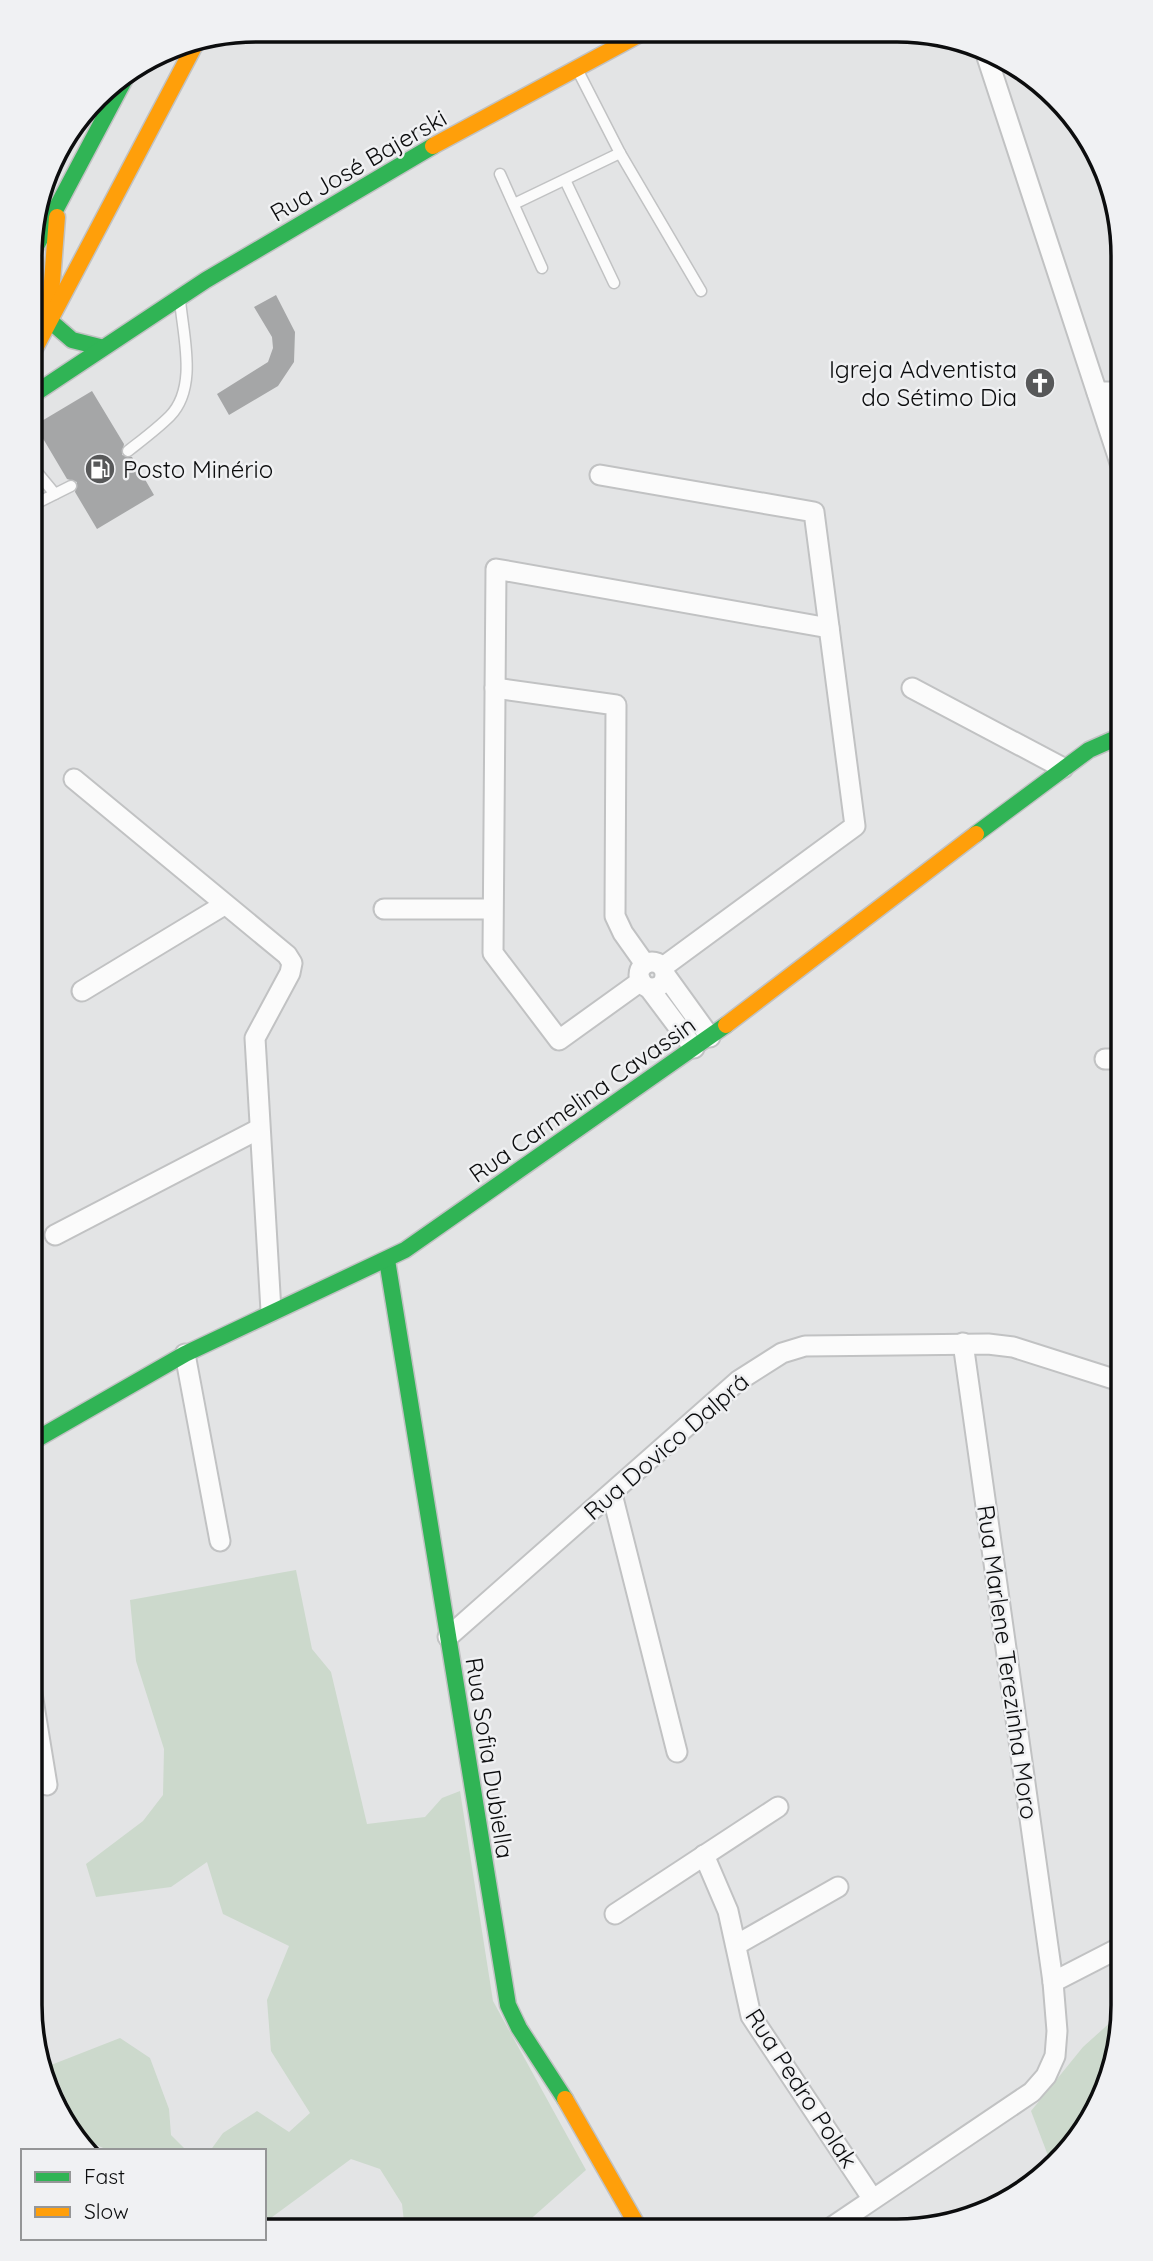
<svg xmlns="http://www.w3.org/2000/svg" width="1153" height="2261" font-family="Quicksand,sans-serif">
<style>
.green{fill:#ccd9cc}
.building{fill:#a5a6a7}
.lines{fill:none;stroke-linecap:round;stroke-linejoin:round}
.lane-casing{stroke:#c1c2c3;stroke-width:13}
.street-casing{stroke:#c1c2c3;stroke-width:23}
.fast-casing{stroke:#c1c2c3;stroke-width:19}
.slow-casing{stroke:#c1c2c3;stroke-width:19}
.lane{stroke:#fbfbfb;stroke-width:10}
.street{stroke:#fbfbfb;stroke-width:19}
.fast{stroke:#30b455;stroke-width:16}
.slow{stroke:#ff9f0a;stroke-width:16}
.labels{text-anchor:middle;dominant-baseline:central;stroke-width:5;stroke-linejoin:round;paint-order:stroke}
.street-label{font-size:24px;fill:#0c0d0e;stroke:#f0f1f3}
.poi-label{font-size:24px;fill:#0c0d0e;stroke:#f0f1f3;text-anchor:end}
.rim{fill:none;stroke:#0c0d0e;stroke-width:3.5}
</style>
<rect width="100%" height="100%" fill="#e3e4e5"/>
<g class="green">
<path d="M296,1570L312,1649L331,1672L367,1824L425,1817L442,1798L460,1791L493,2001L586,2170L525,2224L526,2230H405L402,2204L380,2169L351,2159L264,2223V2151H210L223,2133L257,2111L289,2132L310,2113L271,2051L267,2000L289,1946L223,1914L207,1862L171,1887L96,1897L86,1864L143,1821L163,1795L164,1749L136,1661L130,1600Z"/>
<path d="M1123,2011L1106,2091L1076,2143L1052,2166L1031,2111L1083,2047Z"/>
<path d="M120,2038L150,2058L169,2109L171,2135L187,2151H110L83,2139L51,2065Z"/>
</g>
<g class="building">
<path d="M276,295L295,332L294,362L278,386L229,415L217,394L268,362L273,348L272,337L254,307Z"/>
<path d="M92,391L124,444L122,455L132,457L154,495L97,529L75,492L77,482L67,479L35,425Z"/>
</g>
<g class="lines">
<g class="lane-casing">
<g id="lane">
<path d="M578,71L620,153L701,291"/>
<path d="M500,174L542,268"/>
<path d="M565,180L614,283"/>
<path d="M514,204L620,153"/>
<path d="M128,451C142,440 157,429 170,416C198,387 183,336 180,300"/>
<path d="M31,465L55,494"/>
<path d="M31,506L71,486"/>
</g>
</g>
<g class="street-casing">
<g id="street">
<path d="M987,57L1123,472"/>
<path d="M1097,392H1123"/>
<path d="M600,475L814,512L855,826L663,967"/>
<path d="M495,688L616,705L615,916L623,933L645,964"/>
<path d="M912,688L1063,768"/>
<path d="M74,779L287,955L292,963L290,973L255,1038L271,1311"/>
<path d="M384,909H492"/>
<circle cx="652" cy="975" r="13"/>
<path d="M666,976L710,1037"/>
<path d="M641,981L559,1040L493,953L496,569L829,628"/>
<path d="M649,988L694,1048"/>
<path d="M82,991L224,905"/>
<path d="M1105,1059H1123"/>
<path d="M55,1235L259,1129"/>
<path d="M185,1354L220,1541"/>
<path d="M612,1494L677,1752"/>
<path d="M448,1637L738,1381L782,1353L805,1346L988,1344L1013,1347L1123,1382"/>
<path d="M30,1681L47,1785"/>
<path d="M704,1855L728,1911L751,2016L872,2198"/>
<path d="M615,1914L778,1807"/>
<path d="M736,1945L838,1887"/>
<path d="M1053,1982L1123,1946"/>
<path d="M826,2231L1032,2092L1046,2076L1055,2056L1057,2031L1053,1982L963,1343"/>
</g>
</g>
<g class="fast-casing">
<g id="fast">
<path d="M51,163L59,148"/>
<path d="M32,254L128,73"/>
<path d="M49,320L72,340L100,347"/>
<path d="M31,396L206,280L433,146"/>
<path d="M976,834L1089,750L1123,735"/>
<path d="M387,1260L508,2005L519,2028L565,2099"/>
<path d="M30,1443L185,1354L405,1250L726,1025"/>
</g>
</g>
<g class="slow-casing">
<g id="slow">
<path d="M433,146L644,32"/>
<path d="M49,320L57,217"/>
<path d="M32,354L197,41"/>
<path d="M726,1025L976,834"/>
<path d="M565,2099L640,2230"/>
</g>
</g>
<use href="#lane" class="lane"/>
<use href="#street" class="street"/>
<use href="#fast" class="fast"/>
<use href="#slow" class="slow"/>
</g>
<defs>
<g id="church-disc" transform="scale(1.575)"><circle r="9.5" fill="#575859" stroke="#f0f1f3"/><path d="M-1.2-6h2.4v3.5h3.3v2.4h-3.3V6h-2.4V-.1h-3.3v-2.4h3.3Z" fill="#fff"/></g>
<g id="fuel-disc" transform="scale(1.575)"><circle r="9.5" fill="#575859" stroke="#f0f1f3"/><path d="M-5.5-6h7V0h2V4h1.3V-2.5L3-4.5l.8-.8L6-3V5H2.5V1h-1V6h-7ZM-4.2-4.7v3.2H.2V-4.7Z" fill="#fff"/></g>
</defs>
<g fill-rule="evenodd">
<use href="#church-disc" x="1040" y="383"/>
<use href="#fuel-disc" x="100" y="469"/>
</g>
<g class="labels">
<g class="street-label">
<text transform="translate(358 165) rotate(-30)">Rua José Bajerski</text>
<text transform="translate(582 1099) rotate(-35)">Rua Carmelina Cavassin</text>
<text transform="translate(666 1446) rotate(-41)">Rua Dovico Dalprá</text>
<text transform="translate(1008 1662) rotate(82)">Rua Marlene Terezinha Moro</text>
<text transform="translate(490 1758) rotate(81)">Rua Sofia Dubiella</text>
<text transform="translate(802 2088) rotate(57)">Rua Pedro Polak</text>
</g>
<g class="poi-label">
<text x="1017" y="369">Igreja Adventista<tspan x="1017" dy="28">do Sétimo Dia</tspan></text>
<text x="123" y="469" text-anchor="start">Posto Minério</text>
</g>
</g>
<path d="M0 0H1153V2261H0ZM256 42H897A214 214 0 0 1 1111 256V2005A214 214 0 0 1 897 2219H256A214 214 0 0 1 42 2005V256A214 214 0 0 1 256 42Z" fill="#f0f1f3" fill-rule="evenodd"/>
<path class="rim" d="M256 42H897A214 214 0 0 1 1111 256V2005A214 214 0 0 1 897 2219H256A214 214 0 0 1 42 2005V256A214 214 0 0 1 256 42Z"/>
<rect x="21" y="2149" width="245" height="91" fill="#f0f1f3" stroke="#959697" stroke-width="2"/>
<rect x="35" y="2172" width="35" height="10" fill="#30b455" stroke="#959697" stroke-width="2"/>
<text x="84" y="2184" font-size="21" fill="#0c0d0e">Fast</text>
<rect x="35" y="2207" width="35" height="10" fill="#ff9f0a" stroke="#959697" stroke-width="2"/>
<text x="84" y="2219" font-size="21" fill="#0c0d0e">Slow</text>
</svg>
